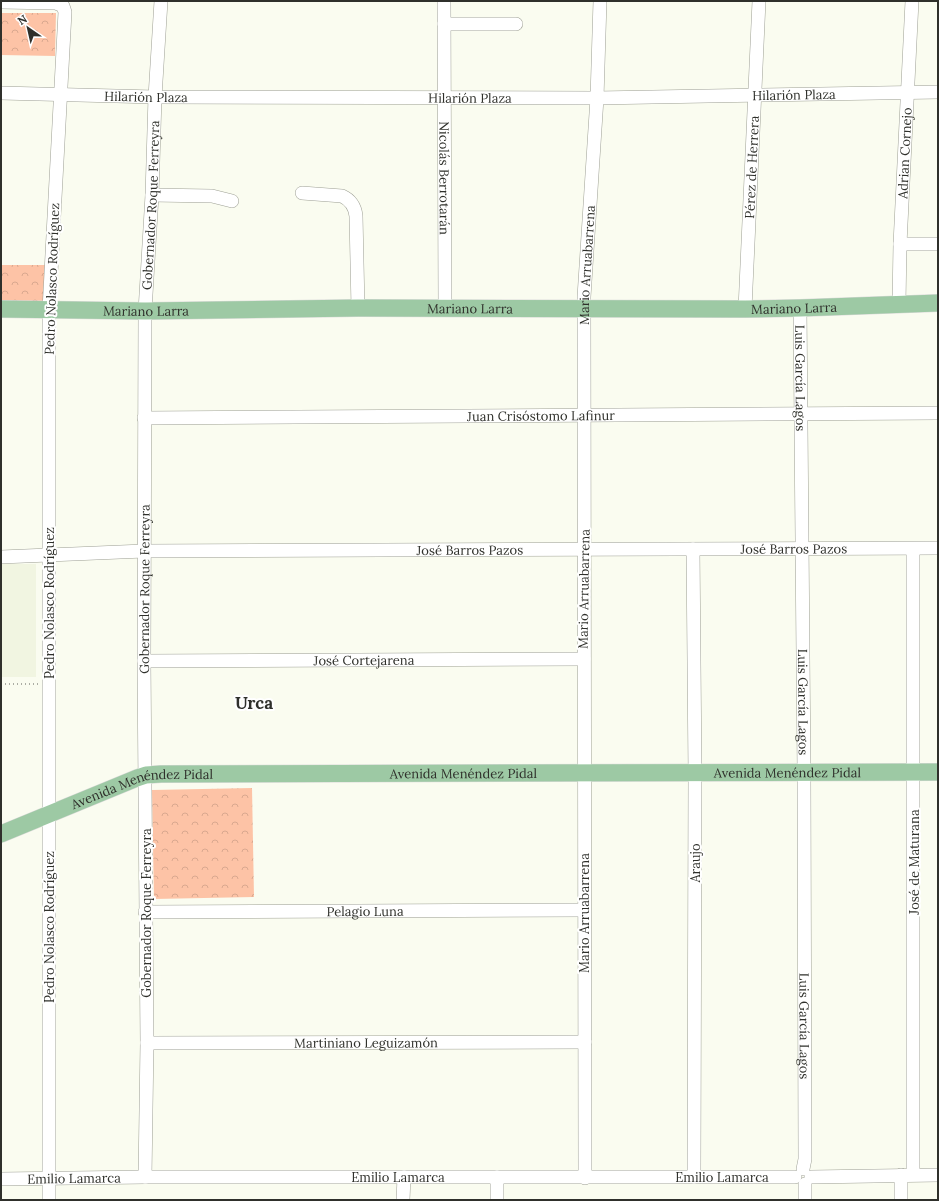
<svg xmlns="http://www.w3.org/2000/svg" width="939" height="1201" font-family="Lora,serif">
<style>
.built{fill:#f1f5e1}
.forest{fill:url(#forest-crowns)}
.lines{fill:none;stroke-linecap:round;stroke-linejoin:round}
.minor-casing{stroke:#9ea095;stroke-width:14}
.major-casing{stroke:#dadad9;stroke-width:18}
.path{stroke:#abada4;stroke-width:2;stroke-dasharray:1 3;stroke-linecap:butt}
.minor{stroke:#fff;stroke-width:13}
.major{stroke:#9dc9a4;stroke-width:17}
.labels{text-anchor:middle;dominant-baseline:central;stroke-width:4;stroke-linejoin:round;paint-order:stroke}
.street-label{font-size:13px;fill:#2f302b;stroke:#fff}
.district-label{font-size:17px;font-weight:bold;fill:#2f302b;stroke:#fff}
</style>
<defs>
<pattern id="forest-crowns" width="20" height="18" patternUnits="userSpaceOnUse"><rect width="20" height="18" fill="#fdc3a6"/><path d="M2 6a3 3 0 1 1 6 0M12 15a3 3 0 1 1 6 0" fill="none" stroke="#d9a88f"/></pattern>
</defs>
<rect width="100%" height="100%" fill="#fafcf0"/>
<rect class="built" x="1" y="564" width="35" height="113"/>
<g class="forest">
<path d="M1,13H56L55,56L1,55Z"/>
<rect x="1" y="265" width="44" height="38"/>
<path d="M252,788L254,897L154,899L152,790Z"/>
</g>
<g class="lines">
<g class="minor-casing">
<g id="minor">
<path id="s1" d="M444,1L445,308"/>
<path d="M1,2L56,3L63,6L65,12L49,310V1200"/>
<path d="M444,24H516"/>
<path id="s2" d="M1,93L155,97L597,98L938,92"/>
<path d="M302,193L342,196C351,200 355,207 356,216L358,308"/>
<path d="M152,195L212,196L232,201"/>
<path d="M900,244H938"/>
<path id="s3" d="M899,304L900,244L912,1"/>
<path id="s4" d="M800,308L804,772L805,1159L803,1169"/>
<path id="s5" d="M745,309L759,1"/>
<path id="s6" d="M144,418L938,413"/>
<path d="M693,549L695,773L694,1177"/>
<path d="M913,549V1174"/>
<path id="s7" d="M1,557L144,551L938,548"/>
<path id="s8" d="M144,661L584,659"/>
<path id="s9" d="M145,912L584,910"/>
<path id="s10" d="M147,1043L585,1042"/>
<path d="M901,1175V1200"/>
<path id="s11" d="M145,1177L147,1043L144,661L145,311L152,195L155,97L161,1"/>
<path d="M811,1177L938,1175"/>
<path id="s12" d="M585,1178L584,297L597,98L600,1"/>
<path id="s13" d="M1,1179L145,1177H795"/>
<path d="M403,1200L404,1177"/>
<path d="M497,1200V1177"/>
<path d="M805,1200V1184"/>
</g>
</g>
<g class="major-casing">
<g id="major">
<path id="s14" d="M1,309L145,311L358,308L745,309L800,308L938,303"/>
<path id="s15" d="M1,834L137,778L146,775L161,774L938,772"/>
</g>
</g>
<path class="path" d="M1,684H38"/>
<use href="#minor" class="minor"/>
<use href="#major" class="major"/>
</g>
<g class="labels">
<g class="street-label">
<text stroke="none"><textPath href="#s2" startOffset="793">Hilarión Plaza</textPath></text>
<text stroke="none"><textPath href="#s2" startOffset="145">Hilarión Plaza</textPath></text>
<text stroke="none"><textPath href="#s2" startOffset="469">Hilarión Plaza</textPath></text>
<text stroke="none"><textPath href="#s3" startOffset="151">Adrian Cornejo</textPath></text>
<text stroke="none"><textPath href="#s5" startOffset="142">Pérez de Herrera</textPath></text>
<text stroke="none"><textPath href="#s1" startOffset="177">Nicolás Berrotarán</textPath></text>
<text stroke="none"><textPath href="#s11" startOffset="972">Gobernador Roque Ferreyra</textPath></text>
<text stroke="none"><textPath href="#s12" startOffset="913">Mario Arruabarrena</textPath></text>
<text transform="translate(52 279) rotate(-88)">Pedro Nolasco Rodríguez</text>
<text stroke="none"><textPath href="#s14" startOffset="469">Mariano Larra</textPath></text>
<text stroke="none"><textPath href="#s14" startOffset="793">Mariano Larra</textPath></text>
<text stroke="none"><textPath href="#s14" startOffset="145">Mariano Larra</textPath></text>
<text stroke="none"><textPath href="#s4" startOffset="70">Luis García Lagos</textPath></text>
<text stroke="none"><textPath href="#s6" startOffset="397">Juan Crisóstomo Lafinur</textPath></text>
<text stroke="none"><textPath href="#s7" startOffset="793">José Barros Pazos</textPath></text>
<text stroke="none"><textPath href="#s7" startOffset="469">José Barros Pazos</textPath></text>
<text stroke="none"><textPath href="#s11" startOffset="588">Gobernador Roque Ferreyra</textPath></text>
<text transform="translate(584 589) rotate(-89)">Mario Arruabarrena</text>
<text transform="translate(49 603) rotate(-90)">Pedro Nolasco Rodríguez</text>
<text stroke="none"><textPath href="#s8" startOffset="220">José Cortejarena</textPath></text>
<text stroke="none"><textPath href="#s4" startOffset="394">Luis García Lagos</textPath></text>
<text stroke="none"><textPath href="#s15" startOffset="798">Avenida Menéndez Pidal</textPath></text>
<text stroke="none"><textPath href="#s15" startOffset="474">Avenida Menéndez Pidal</textPath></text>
<text stroke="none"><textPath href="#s15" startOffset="150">Avenida Menéndez Pidal</textPath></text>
<text transform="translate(914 862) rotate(-90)">José de Maturana</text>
<text transform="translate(695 863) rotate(-90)">Araujo</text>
<text stroke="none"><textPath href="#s9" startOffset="220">Pelagio Luna</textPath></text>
<text transform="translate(146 913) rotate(-90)">Gobernador Roque Ferreyra</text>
<text transform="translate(584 913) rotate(-90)">Mario Arruabarrena</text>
<text transform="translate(49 927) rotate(-90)">Pedro Nolasco Rodríguez</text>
<text stroke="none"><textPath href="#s4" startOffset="718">Luis García Lagos</textPath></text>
<text stroke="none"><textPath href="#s10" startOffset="219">Martiniano Leguizamón</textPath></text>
<text stroke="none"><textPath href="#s13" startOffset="397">Emilio Lamarca</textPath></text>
<text stroke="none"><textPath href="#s13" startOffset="721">Emilio Lamarca</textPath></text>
<text stroke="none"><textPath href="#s13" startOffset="73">Emilio Lamarca</textPath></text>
</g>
<g class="district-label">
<text x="254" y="703">Urca</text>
</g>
</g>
<rect width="939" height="1201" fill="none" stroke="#2f302b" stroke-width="4"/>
<g transform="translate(28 28) rotate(326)" stroke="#ffffff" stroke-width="3" paint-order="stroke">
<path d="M0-3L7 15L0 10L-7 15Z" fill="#2f302b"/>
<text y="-6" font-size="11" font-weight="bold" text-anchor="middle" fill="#2f302b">N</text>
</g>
</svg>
